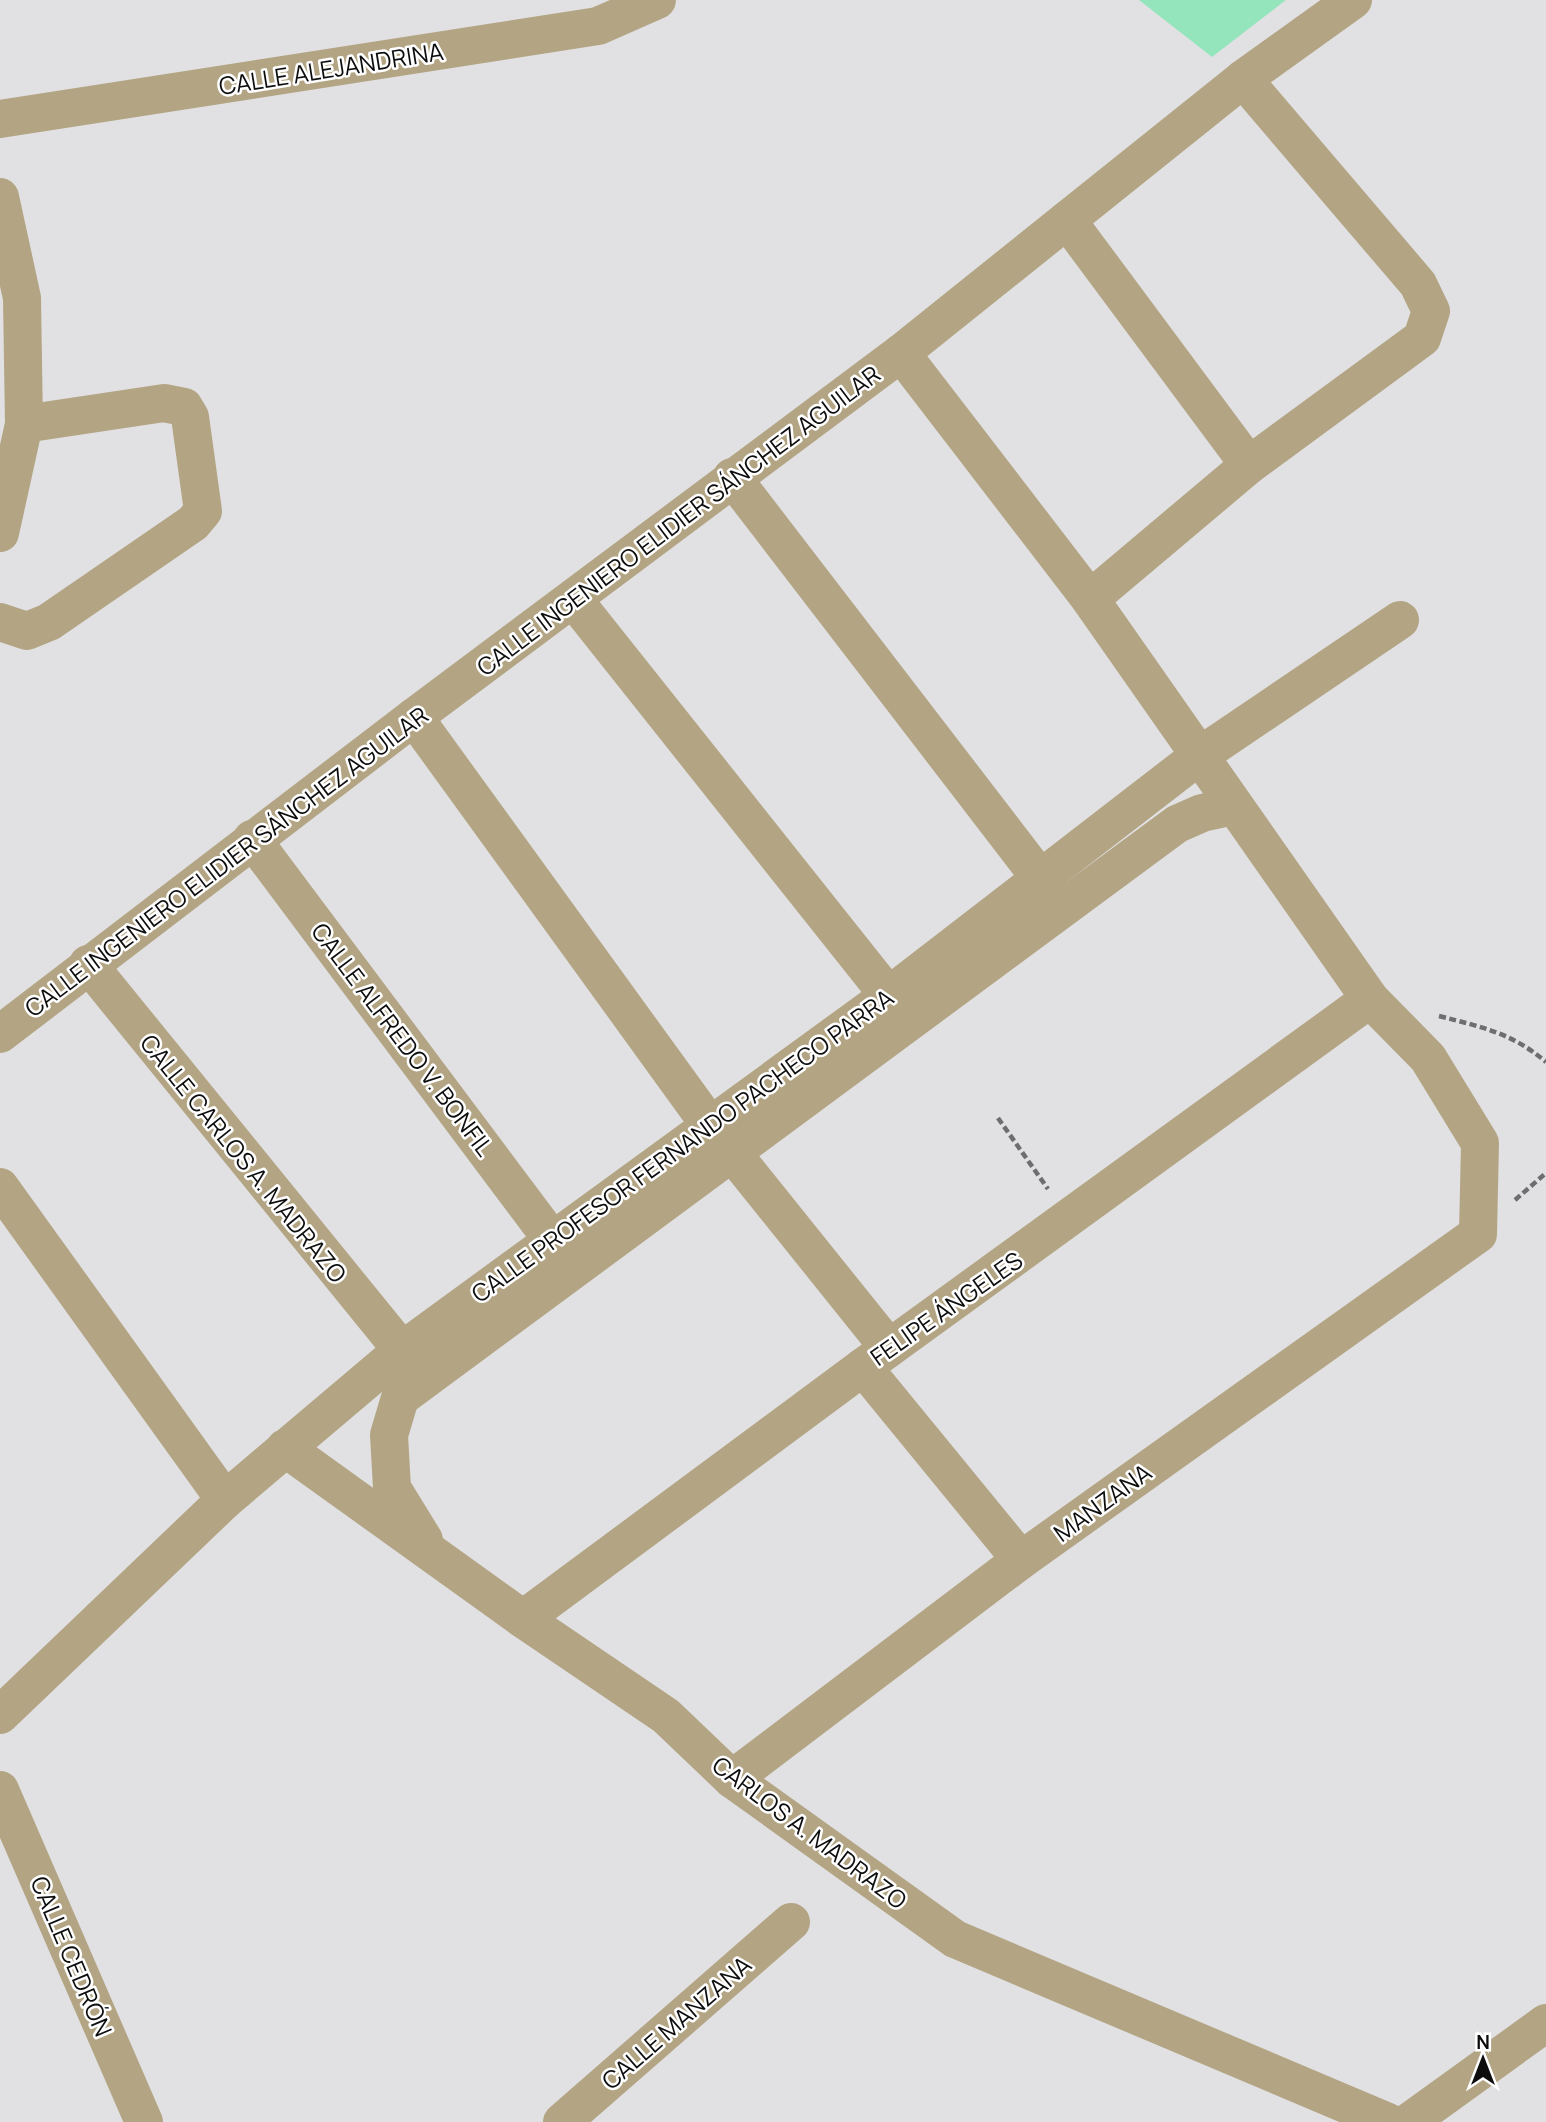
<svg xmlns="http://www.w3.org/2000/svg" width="1546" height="2122" font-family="Manrope,sans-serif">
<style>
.green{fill:#94e5bb}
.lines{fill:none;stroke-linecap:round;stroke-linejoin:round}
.path{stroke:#6e6e6f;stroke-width:4.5;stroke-dasharray:7 3.5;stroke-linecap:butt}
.minor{stroke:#b3a584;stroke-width:38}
.labels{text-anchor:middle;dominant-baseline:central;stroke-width:5;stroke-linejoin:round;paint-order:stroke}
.street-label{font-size:24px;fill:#0d0d0d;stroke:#fff}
</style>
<rect width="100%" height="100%" fill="#e1e1e3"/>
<path class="green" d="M1139,0H1286L1212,57Z"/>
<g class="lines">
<g class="path">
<path d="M1439,1016C1482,1027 1512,1033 1546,1062"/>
<path d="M998,1118L1048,1189"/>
<path d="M1515,1200L1546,1173"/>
</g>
<g class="minor">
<path d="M0,119L598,26L657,0"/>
<path d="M0,197L22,298L24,424L0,533"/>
<path d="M1067,220L1249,465"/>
<path d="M732,477L1057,900"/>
<path d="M1090,599L1249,465L1422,338L1431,311L1418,284L1243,79"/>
<path d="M574,600L904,1015"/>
<path d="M0,622L27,631L49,622L193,523L203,511L190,417L184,407L164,403L24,424"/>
<path d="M414,717L709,1124L889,1348"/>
<path d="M252,839L568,1261"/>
<path d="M88,964L418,1370"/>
<path d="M0,1034L414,717L901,353L1243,79L1353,0"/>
<path d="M0,1187L225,1500"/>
<path d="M863,1367L1021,1560"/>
<path d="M285,1448L523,1619L666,1716L732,1779L955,1939L1388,2122"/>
<path d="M424,1540L392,1488L389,1435L400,1398L1177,824L1202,813L1234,806"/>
<path d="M523,1619L863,1367L1370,999"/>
<path d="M0,1715L225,1500L401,1351L888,996L1199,756L1400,620"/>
<path d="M732,1779L1021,1560L1478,1234L1480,1143L1428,1058L1370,999L1090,599L901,353"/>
<path d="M0,1790L144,2122"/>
<path d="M562,2122L791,1922"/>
<path d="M1409,2122L1546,2023"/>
</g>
</g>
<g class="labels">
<g class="street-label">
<text transform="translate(331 68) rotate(-9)">CALLE ALEJANDRINA</text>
<text transform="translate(678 520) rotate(-37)">CALLE INGENIERO ELIDIER SÁNCHEZ AGUILAR</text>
<text transform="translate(226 861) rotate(-37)">CALLE INGENIERO ELIDIER SÁNCHEZ AGUILAR</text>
<text transform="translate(403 1039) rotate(53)">CALLE ALFREDO V. BONFIL</text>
<text transform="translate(682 1145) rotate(-36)">CALLE PROFESOR FERNANDO PACHECO PARRA</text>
<text transform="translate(244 1158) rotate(51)">CALLE CARLOS A. MADRAZO</text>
<text transform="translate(946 1308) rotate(-35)">FELIPE ÁNGELES</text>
<text transform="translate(1102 1502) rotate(-36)">MANZANA</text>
<text transform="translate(810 1832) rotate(37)">CARLOS A. MADRAZO</text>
<text transform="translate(72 1956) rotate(67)">CALLE CEDRÓN</text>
<text transform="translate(676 2022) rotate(-41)">CALLE MANZANA</text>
</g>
</g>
<g transform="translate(1483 2059)" stroke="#ffffff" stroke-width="5" paint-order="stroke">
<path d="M0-5L12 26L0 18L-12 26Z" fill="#0d0d0d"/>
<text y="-10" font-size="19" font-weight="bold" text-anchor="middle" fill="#0d0d0d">N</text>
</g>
</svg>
